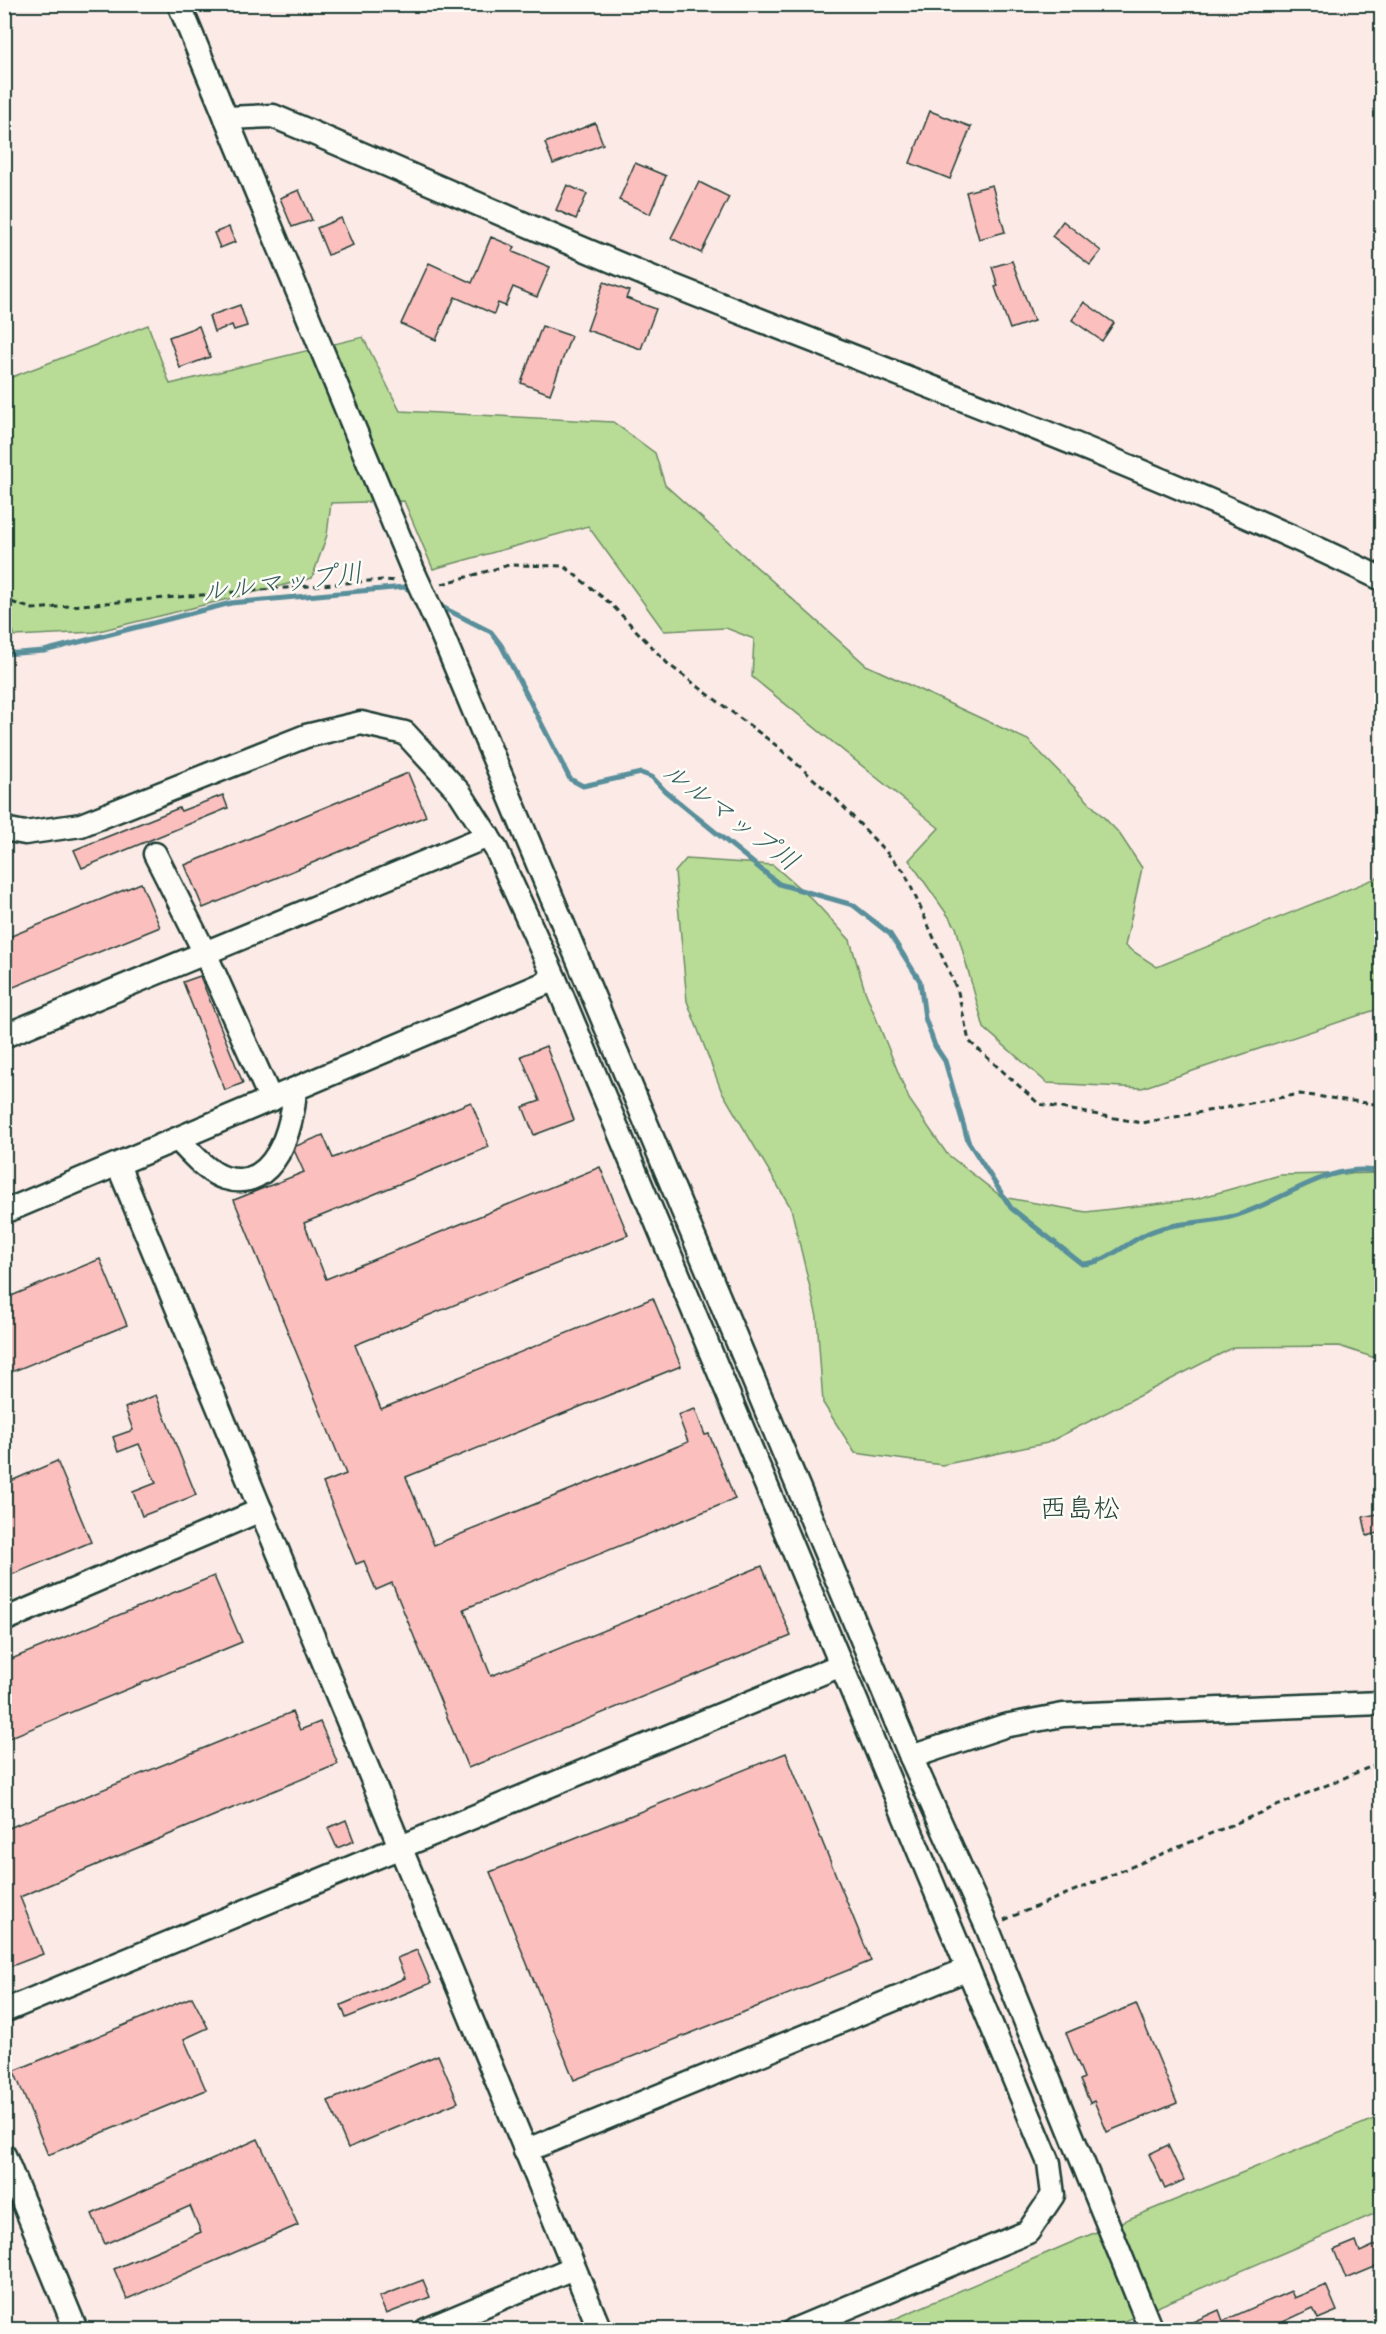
<svg xmlns="http://www.w3.org/2000/svg" width="1386" height="2334" font-family="Caveat,'Klee One',sans-serif">
<style>
.green{fill:#b8dc96;stroke:#6c8c65;stroke-width:1.5}
.lines{fill:none;stroke-linecap:round;stroke-linejoin:round}
.stream{stroke:#588f9b;stroke-width:5}
.building{fill:#fbbfbe;stroke:#1f3d34;stroke-width:1.5}
.minor-casing{stroke:#1f3d34;stroke-width:27}
.path{stroke:#1f3d34;stroke-width:3;stroke-dasharray:6 4.5;stroke-linecap:butt}
.minor{stroke:#fdfcf7;stroke-width:22}
.minor-bridge-casing{stroke:#1f3d34;stroke-width:27;stroke-linecap:butt}
.minor-bridge{stroke:#fdfcf7;stroke-width:22}
.labels{text-anchor:middle;dominant-baseline:central;stroke-width:5;stroke-linejoin:round;paint-order:stroke}
.water-label{font-size:27px;font-style:italic;fill:#375f5f;stroke:#fdfcf7}
.neighbourhood-label{font-size:27px;fill:#1f3d34;stroke:#fdfcf7}
</style>
<rect width="100%" height="100%" fill="#fceae6"/>
<filter id="ink" filterUnits="userSpaceOnUse"><feTurbulence type="fractalNoise" baseFrequency=".0167" numOctaves="2"/><feDisplacementMap in="SourceGraphic" scale="12" xChannelSelector="R" yChannelSelector="G"/><feConvolveMatrix kernelMatrix="1 2 1 2 8 2 1 2 1" color-interpolation-filters="sRGB"/></filter>
<g filter="url(#ink)">
<g class="green">
<path d="M148,325L170,384L363,337L400,411L613,422L655,453L665,485L866,665L1028,740L1119,833L1142,868L1125,946L1157,967L1381,876V1008L1142,1088L1047,1083L984,1028L956,927L909,860L939,828L752,677L754,639L726,628L664,631L588,526L433,569L404,501L331,503L327,535L312,578L95,632L15,636L4,607V380Z"/>
<path d="M686,859L773,865L812,899L850,940L865,991L909,1099L947,1154L1002,1197L1086,1212L1196,1199L1280,1175L1381,1173V1360L1339,1346L1234,1347L1047,1443L942,1465L855,1453L823,1403L817,1317L791,1208L721,1090L687,1001L675,872Z"/>
<path d="M1381,2116V2211L1106,2329L869,2330L1077,2240Z"/>
</g>
<g class="lines">
<g class="stream">
<path d="M436,604L491,632L501,645L570,779L583,786L641,773L652,777L665,791L779,884L853,905L890,934L920,981L925,1018L935,1046L945,1061L968,1141L1011,1208L1082,1264C1107,1263 1126,1243 1148,1233C1175,1221 1205,1224 1234,1216C1282,1203 1328,1160 1382,1172"/>
<path d="M4,654L44,651L231,603L404,587L415,593"/>
</g>
</g>
<g class="building">
<path d="M930,111L971,127L950,179L910,163Z"/>
<path d="M595,123L603,144L553,164L545,143Z"/>
<path d="M635,163L666,176L650,214L619,200Z"/>
<path d="M699,182L729,197L701,253L671,238Z"/>
<path d="M567,185L587,194L576,219L556,210Z"/>
<path d="M992,185L1005,232L979,239L966,192Z"/>
<path d="M299,190L312,220L292,227L280,198Z"/>
<path d="M341,218L353,245L328,255L317,228Z"/>
<path d="M1063,221L1101,251L1090,265L1052,236Z"/>
<path d="M229,227L235,242L220,248L214,233Z"/>
<path d="M491,237L515,247L513,252L550,267L537,297L513,287L505,306L498,303L494,314L455,297L436,340L401,324L429,263L472,283Z"/>
<path d="M1012,261L1034,321L1010,329L995,287L998,286L992,267Z"/>
<path d="M604,282L629,291L626,298L656,309L641,349L587,330Z"/>
<path d="M1084,302L1114,323L1102,341L1072,320Z"/>
<path d="M240,305L247,326L234,330L232,325L214,332L209,316Z"/>
<path d="M199,326L210,357L180,368L169,337Z"/>
<path d="M542,326L571,336L550,394L521,383Z"/>
<path d="M408,773L426,816L203,908L185,865Z"/>
<path d="M223,795L228,808L82,868L74,850L179,808L181,811Z"/>
<path d="M141,883L160,927L4,991V939Z"/>
<path d="M200,976L243,1083L225,1090L183,982Z"/>
<path d="M546,1046L574,1120L534,1135L523,1107L540,1101L521,1056Z"/>
<path d="M471,1102L489,1147L304,1223L326,1279L600,1167L628,1235L355,1345L381,1409L653,1298L681,1366L406,1477L434,1545L688,1442L678,1415L695,1409L705,1435L709,1434L735,1499L464,1609L491,1676L762,1566L791,1636L468,1768L392,1583L376,1590L364,1561L356,1564L323,1483L346,1474L234,1200L304,1172L294,1150L296,1146L323,1135L333,1158Z"/>
<path d="M100,1259L127,1325L4,1375V1299Z"/>
<path d="M156,1395L196,1495L142,1516L133,1492L156,1483L139,1444L118,1452L113,1437L133,1430L125,1408Z"/>
<path d="M57,1461L91,1542L4,1578V1484Z"/>
<path d="M1382,1513V1532L1367,1536L1363,1517Z"/>
<path d="M214,1576L242,1642L4,1740V1662Z"/>
<path d="M292,1712L300,1730L320,1722L338,1764L20,1897L43,1954L4,1969V1830Z"/>
<path d="M786,1753L871,1961L574,2080L490,1872Z"/>
<path d="M346,1820L354,1841L337,1848L328,1828Z"/>
<path d="M417,1950L431,1983L346,2018L341,2005L405,1978L397,1958Z"/>
<path d="M192,1997L208,2028L184,2039L206,2090L48,2155L14,2071Z"/>
<path d="M1136,2004L1177,2103L1107,2132L1094,2101L1090,2103L1080,2080L1084,2078L1066,2033Z"/>
<path d="M438,2055L458,2102L348,2148L328,2101Z"/>
<path d="M258,2139L298,2225L127,2299L114,2269L201,2232L190,2206L105,2244L92,2214Z"/>
<path d="M1168,2145L1184,2180L1165,2189L1149,2154Z"/>
<path d="M1356,2241L1360,2252L1382,2242V2264L1346,2279L1334,2250Z"/>
<path d="M423,2280L430,2297L386,2314L379,2297Z"/>
<path d="M1326,2285L1337,2311L1318,2319L1313,2308L1266,2330H1175L1219,2310L1223,2321L1291,2291L1294,2298Z"/>
</g>
<g class="lines">
<g class="minor-casing">
<g id="minor">
<path d="M179,4L226,118L273,116C401,170 528,227 656,279C899,376 1146,465 1382,579"/>
<path d="M226,118L414,573"/>
<path d="M441,632L911,1757L987,1927L1151,2330"/>
<path d="M4,829L25,833L81,825L306,736L361,723L405,733L460,793L496,849L555,979L1049,2163L1053,2195L1028,2232L794,2330"/>
<path d="M155,854L205,953L271,1100"/>
<path d="M4,1036L488,836"/>
<path d="M178,1140C192,1153 206,1172 225,1178C275,1193 293,1127 295,1090"/>
<path d="M118,1165L600,2330"/>
<path d="M4,1212L555,979"/>
<path d="M4,1620L261,1510"/>
<path d="M911,1757L1004,1726L1063,1715L1382,1703"/>
<path d="M4,2011L841,1665"/>
<path d="M525,2151L968,1969"/>
<path d="M4,2155L76,2330"/>
<path d="M426,2330L573,2268"/>
</g>
</g>
<g class="path">
<path d="M442,584L509,565L564,566L612,605L668,664L777,746L836,799L904,871L958,992L969,1041L1039,1104L1142,1123L1300,1094L1382,1105"/>
<path d="M4,595L11,602L33,609L382,580L397,581"/>
<path d="M1004,1920L1382,1762"/>
</g>
<use href="#minor" class="minor"/>
<g class="minor-bridge-casing">
<path id="minor-bridge" d="M414,573L441,632"/>
</g>
<use href="#minor-bridge" class="minor-bridge"/>
</g>
</g>
<g class="labels">
<g class="water-label">
<text transform="translate(282 582) rotate(-7)">ルルマップ川</text>
<text transform="translate(731 816) rotate(37)">ルルマップ川</text>
</g>
<g class="neighbourhood-label">
<text x="1080" y="1508">西島松</text>
</g>
</g>
<rect width="1386" height="2334" fill="none" stroke="#fdfcf7" stroke-width="24"/>
<rect x="12" y="12" width="1362" height="2310" fill="none" stroke="#1f3d34" stroke-width="2" filter="url(#ink)"/>
</svg>
